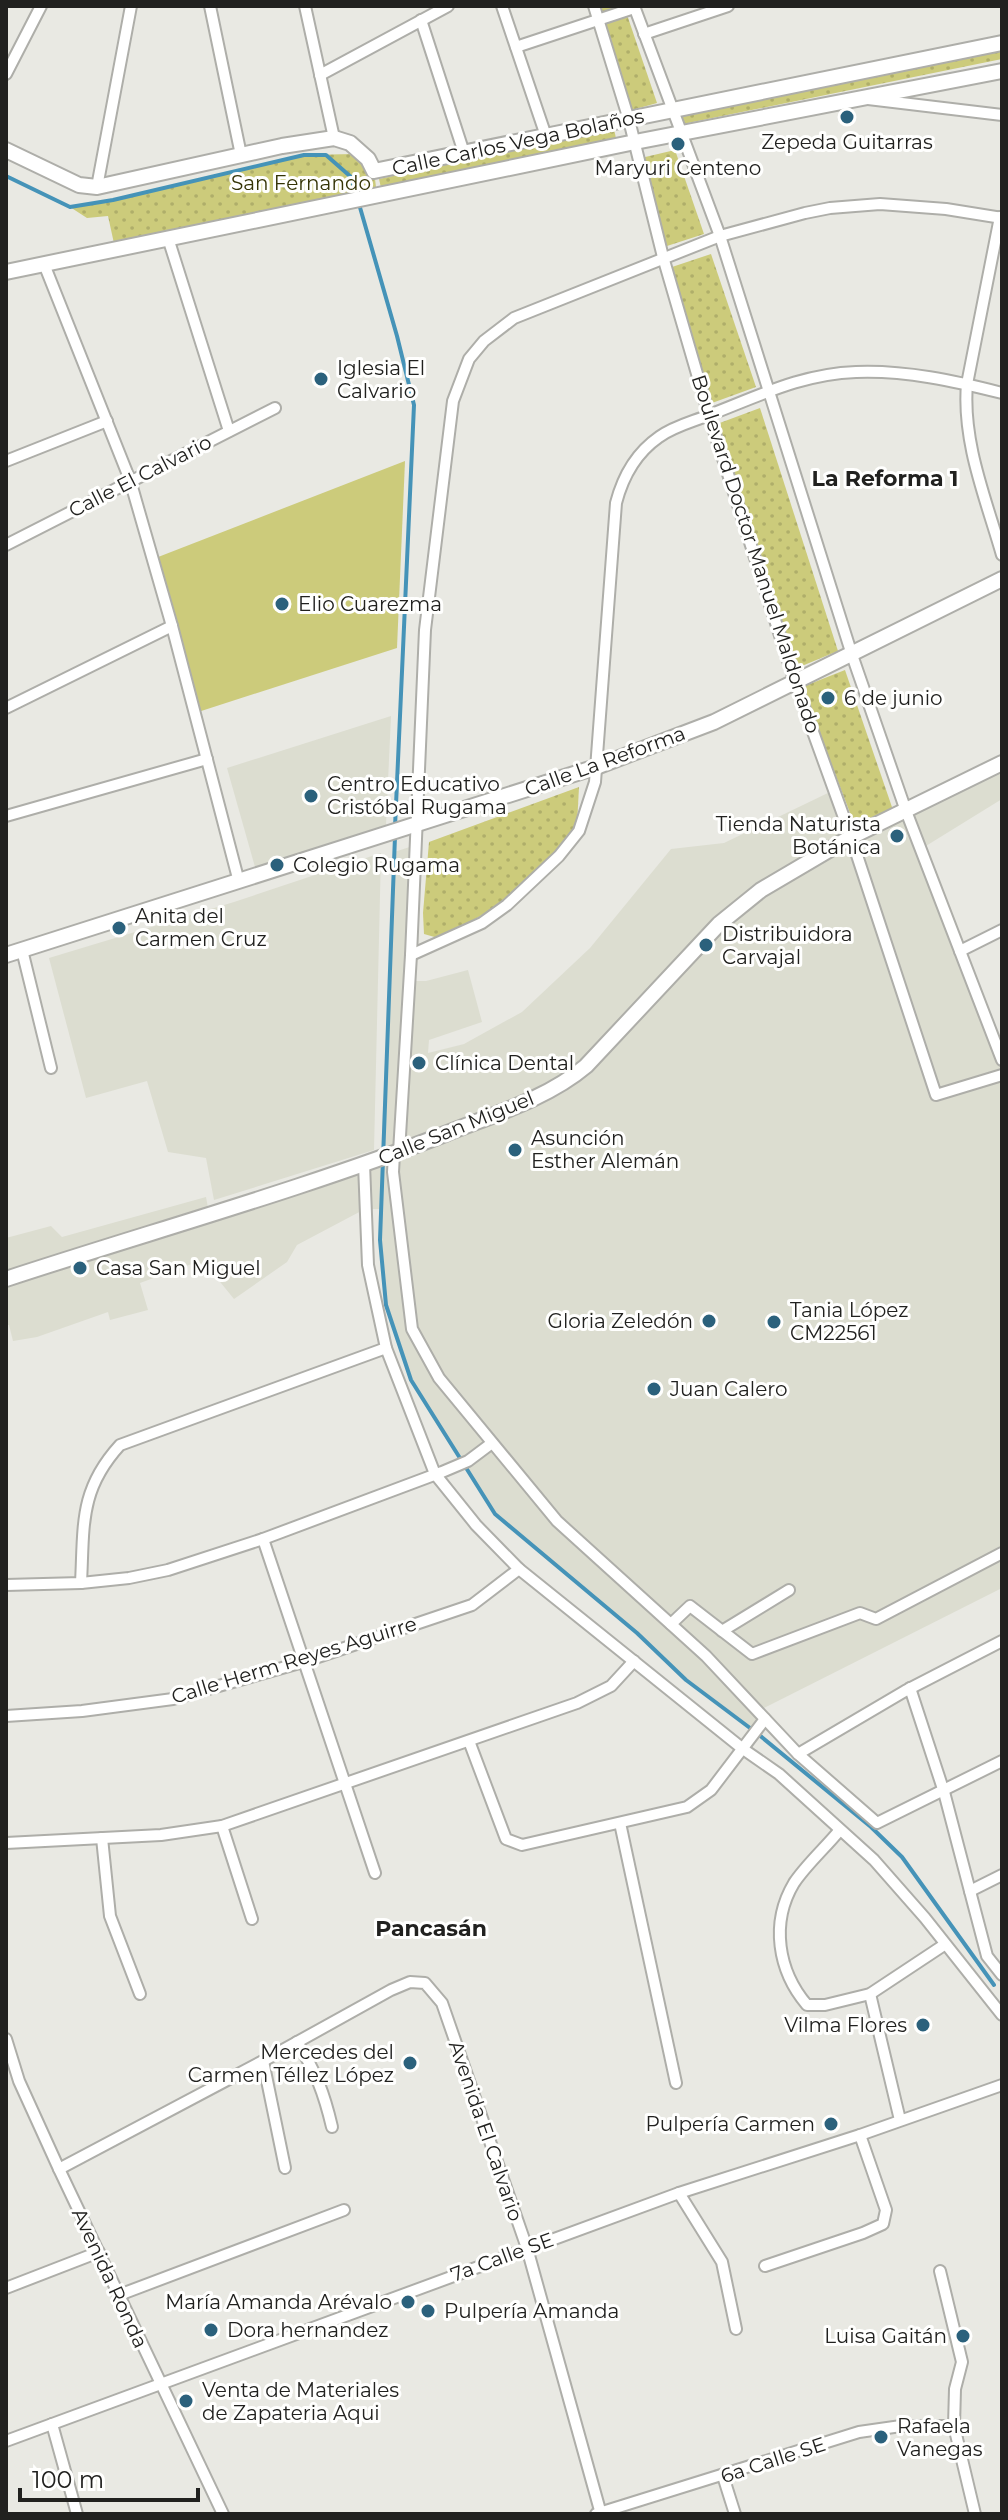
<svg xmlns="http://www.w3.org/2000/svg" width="1008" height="2520" font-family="Montserrat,sans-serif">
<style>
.built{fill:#dcddd0}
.grass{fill:url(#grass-dots)}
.garden{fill:#cccb7b}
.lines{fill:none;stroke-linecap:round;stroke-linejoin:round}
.stream{stroke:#4593b8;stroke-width:4}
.street-casing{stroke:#aeaea9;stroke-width:14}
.secondary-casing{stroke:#aeaea9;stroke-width:18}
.street{stroke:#fff;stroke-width:10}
.secondary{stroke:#fff;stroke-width:14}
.poi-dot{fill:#2b617c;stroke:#fffffe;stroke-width:3}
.labels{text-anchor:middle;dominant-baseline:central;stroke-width:6;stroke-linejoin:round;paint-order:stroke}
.street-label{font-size:20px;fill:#21211f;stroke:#fffffe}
.poi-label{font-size:20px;fill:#21211f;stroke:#fffffe;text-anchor:start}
.park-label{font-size:20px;fill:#353406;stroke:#fffffe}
.neighbourhood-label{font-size:22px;font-weight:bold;fill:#21211f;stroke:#fffffe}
</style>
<defs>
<pattern id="grass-dots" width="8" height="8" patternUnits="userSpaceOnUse" patternTransform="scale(2)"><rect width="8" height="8" fill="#cccb7b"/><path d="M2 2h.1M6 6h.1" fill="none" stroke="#afae6a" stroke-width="1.8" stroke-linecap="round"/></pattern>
</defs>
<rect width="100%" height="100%" fill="#e9e9e3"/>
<g class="built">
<path d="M391,716L386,825L255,867L227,768Z"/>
<path d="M998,765L1002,776V799L921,849L1002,1060V1588L764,1708L765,1719L755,1731L686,1680L637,1633L495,1514L433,1419L411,1380L403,1360L386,1305L380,1209H365L297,1245L287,1262L234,1299L212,1272L197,1262L140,1283L148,1310L110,1320L108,1312L37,1337L13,1341L9,1325H6V1238L51,1226L62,1237L206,1197L209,1213L381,1157L394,852L416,845L410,981H426L468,970L482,1022L429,1040L428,1053L464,1044L522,1012L590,948L671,849L724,843L830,792L851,837Z"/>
<path d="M381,853L374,1150L214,1200L206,1158L168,1152L147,1081L86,1098L49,958L234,902Z"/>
</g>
<g class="grass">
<path d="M599,6H624L657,103L632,110Z"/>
<path d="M1002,50V59L683,124L681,113Z"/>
<path d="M614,129L617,143L382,192L379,179Z"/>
<path d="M675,150L704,234L667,246L641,158Z"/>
<path d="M355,154L374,171L377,195L115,248L108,216L87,218L70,207L113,200L304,155Z"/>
<path d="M711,254L756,387L712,403L672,267Z"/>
<path d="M760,408L838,651L797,668L717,424Z"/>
<path d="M845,670L894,813L855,826L802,687Z"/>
<path d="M579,787L577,825L550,860L505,901L457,930L438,938L424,934L423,913L429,842Z"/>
</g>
<path class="garden" d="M405,461L397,648L195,713L153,559Z"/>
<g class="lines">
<g class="stream">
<path d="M6,176L70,207L113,200L304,155H326L351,177L356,195"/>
<path d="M359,204L397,336L414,405L395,827"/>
<path d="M395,836L380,1240L386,1305L411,1380L495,1514L637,1633L686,1680L758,1734L871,1827L902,1857L994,1985"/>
</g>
<g class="street-casing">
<g id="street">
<path d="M210,6L241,155"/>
<path d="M305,6L334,138"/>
<path d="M502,6L546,136"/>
<path d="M594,6L629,120L663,257L709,415L795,682L851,837L936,1095L1002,1075"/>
<path d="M634,6L720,236L852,655L906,811L1002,1060"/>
<path d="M421,20L464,153"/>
<path d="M644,34L728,6"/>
<path d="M516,47L634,8"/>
<path d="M6,74L41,6"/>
<path d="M320,75L448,6"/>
<path d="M868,99L1002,115"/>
<path d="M97,187L131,6"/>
<path d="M1000,217L967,384C962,442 986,499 1002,555"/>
<path d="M168,238L229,431"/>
<path d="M44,264L130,480L172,626L239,882"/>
<path d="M6,461L107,421"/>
<path d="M6,545L275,408"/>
<path d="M6,708L172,626"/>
<path d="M6,816L207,759"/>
<path d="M22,950L51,1068"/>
<path d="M960,951L1002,930"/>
<path d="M411,955L482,923L507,905L559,856L579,831L595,782L616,503C623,476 636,453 659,437C674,426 692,422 709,415C759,396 801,374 856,372C905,370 955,381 1002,393"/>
<path d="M399,1152L411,955L425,630L453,401L469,359L484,341L514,318L720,236L805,213L830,208L880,204L946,209L1002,218"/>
<path d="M394,1154L393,1172L412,1329L439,1378L557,1521L706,1656L798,1754L877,1823L1002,1761"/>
<path d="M364,1164L368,1265L386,1348L435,1474L476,1525L519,1569L743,1749L779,1774L874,1860L925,1918L1002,2015"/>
<path d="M263,1539L375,1873"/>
<path d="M81,1583C84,1525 79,1490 120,1445L386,1348"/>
<path d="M6,1585L81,1583L129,1578L168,1570L263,1539L442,1472L468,1461L492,1443"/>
<path d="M671,1624L690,1606L752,1654L860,1613L876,1619L1002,1553"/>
<path d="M722,1631L789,1590"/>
<path d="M910,1688L944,1792L987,1956L1002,1975"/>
<path d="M6,1716L82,1711L173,1699L303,1662L472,1605L519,1569"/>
<path d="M469,1741L506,1839L522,1845L687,1807L711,1790L765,1719"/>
<path d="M798,1754L905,1691L1002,1641"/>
<path d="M620,1823L676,2083"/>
<path d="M222,1826L252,1919"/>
<path d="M839,1831C825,1848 806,1865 794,1883C770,1923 778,1971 807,2005H825L870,1994L944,1945"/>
<path d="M102,1838L110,1916L140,1994"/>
<path d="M6,1843L161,1835L222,1826L577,1703L611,1686L634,1661"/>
<path d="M970,1891L1002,1875"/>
<path d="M870,1994L900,2120"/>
<path d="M6,2039L19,2081L59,2169L223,2514"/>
<path d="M297,2042C316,2072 324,2093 332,2127"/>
<path d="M263,2061L285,2168"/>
<path d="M59,2169L263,2061L391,1990L410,1982L425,1983L442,2003L527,2248L601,2514"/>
<path d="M679,2193L722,2262L736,2329"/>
<path d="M765,2266L863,2233L883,2224L886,2210L860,2135"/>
<path d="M940,2271L962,2362L955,2389L954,2426L975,2514"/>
<path d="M6,2288L99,2252"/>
<path d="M119,2295L344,2210"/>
<path d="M52,2424L77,2514"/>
<path d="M6,2441L679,2193L860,2135L1002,2085"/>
<path d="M723,2476L735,2514"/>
<path d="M596,2514L859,2432L901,2426H954"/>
</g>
</g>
<g class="secondary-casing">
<g id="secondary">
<path d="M6,150L79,185L97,187L282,146L334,138L350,143L368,159L374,171L1002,43"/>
<path d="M6,272L635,142L1002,71"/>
<path d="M6,955L596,767L714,722L1002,579"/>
<path d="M6,1279C152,1231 301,1190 445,1134C492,1115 547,1099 586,1066L719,924L761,890L851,837L1002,763"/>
</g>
</g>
<use href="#street" class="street"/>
<use href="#secondary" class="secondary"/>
</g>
<g class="poi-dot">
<circle cx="847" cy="117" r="8"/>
<circle cx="678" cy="144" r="8"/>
<circle cx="321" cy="379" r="8"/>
<circle cx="282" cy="604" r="8"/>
<circle cx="828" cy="698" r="8"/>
<circle cx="311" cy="796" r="8"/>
<circle cx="897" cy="836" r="8"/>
<circle cx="277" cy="865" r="8"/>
<circle cx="119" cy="928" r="8"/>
<circle cx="706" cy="945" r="8"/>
<circle cx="419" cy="1063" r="8"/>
<circle cx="515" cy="1150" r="8"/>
<circle cx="80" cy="1268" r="8"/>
<circle cx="709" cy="1321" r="8"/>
<circle cx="774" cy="1322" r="8"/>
<circle cx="654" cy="1389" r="8"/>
<circle cx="923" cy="2025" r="8"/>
<circle cx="410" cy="2063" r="8"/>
<circle cx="831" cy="2124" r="8"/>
<circle cx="408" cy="2302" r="8"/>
<circle cx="428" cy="2311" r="8"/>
<circle cx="211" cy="2330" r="8"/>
<circle cx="963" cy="2336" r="8"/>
<circle cx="186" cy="2401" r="8"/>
<circle cx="881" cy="2437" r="8"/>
</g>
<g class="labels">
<g class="street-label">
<text transform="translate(518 142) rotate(-12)">Calle Carlos Vega Bolaños</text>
<text transform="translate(140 476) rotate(-27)">Calle El Calvario</text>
<text transform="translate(756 554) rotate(72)">Boulevard Doctor Manuel Maldonado</text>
<text transform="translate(605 761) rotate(-20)">Calle La Reforma</text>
<text transform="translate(456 1128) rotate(-22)">Calle San Miguel</text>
<text transform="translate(294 1660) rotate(-17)">Calle Herm Reyes Aguirre</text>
<text transform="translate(486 2131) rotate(71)">Avenida El Calvario</text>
<text transform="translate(502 2257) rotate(-20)">7a Calle SE</text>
<text transform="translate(110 2278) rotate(65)">Avenida Ronda</text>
<text transform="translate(773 2460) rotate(-18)">6a Calle SE</text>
</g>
<g class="poi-label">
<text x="847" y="142" text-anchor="middle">Zepeda Guitarras</text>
<text x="678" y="168" text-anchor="middle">Maryuri Centeno</text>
<text x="337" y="368">Iglesia El<tspan x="337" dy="23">Calvario</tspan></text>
<text x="298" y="604">Elio Cuarezma</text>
<text x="844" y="698">6 de junio</text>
<text x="327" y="784">Centro Educativo<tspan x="327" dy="23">Cristóbal Rugama</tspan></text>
<text x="881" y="824" text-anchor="end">Tienda Naturista<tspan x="881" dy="23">Botánica</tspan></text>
<text x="293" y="865">Colegio Rugama</text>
<text x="135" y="916">Anita del<tspan x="135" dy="23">Carmen Cruz</tspan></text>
<text x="722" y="934">Distribuidora<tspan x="722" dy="23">Carvajal</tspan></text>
<text x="435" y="1063">Clínica Dental</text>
<text x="531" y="1138">Asunción<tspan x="531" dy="23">Esther Alemán</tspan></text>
<text x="96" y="1268">Casa San Miguel</text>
<text x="790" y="1310">Tania López<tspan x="790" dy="23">CM22561</tspan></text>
<text x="693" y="1321" text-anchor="end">Gloria Zeledón</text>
<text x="670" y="1389">Juan Calero</text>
<text x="907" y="2025" text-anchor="end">Vilma Flores</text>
<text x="394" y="2052" text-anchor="end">Mercedes del<tspan x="394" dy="23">Carmen Téllez López</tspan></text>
<text x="815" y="2124" text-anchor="end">Pulpería Carmen</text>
<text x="392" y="2302" text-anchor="end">María Amanda Arévalo</text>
<text x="444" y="2311">Pulpería Amanda</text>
<text x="227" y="2330">Dora hernandez</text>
<text x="947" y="2336" text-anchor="end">Luisa Gaitán</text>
<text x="202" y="2390">Venta de Materiales<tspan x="202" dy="23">de Zapateria Aqui</tspan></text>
<text x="897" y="2426">Rafaela<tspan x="897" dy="23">Vanegas</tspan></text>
</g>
<g class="park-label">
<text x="301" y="183">San Fernando</text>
</g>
<g class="neighbourhood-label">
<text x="885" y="478">La Reforma 1</text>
<text x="431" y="1928">Pancasán</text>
</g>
</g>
<rect width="1008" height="2520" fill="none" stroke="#21211f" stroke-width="16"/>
<path d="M20 2488v12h178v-12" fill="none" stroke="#21211f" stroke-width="4"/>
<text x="32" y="2488" font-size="24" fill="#21211f" stroke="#fffffe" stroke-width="6" paint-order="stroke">100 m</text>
</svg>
